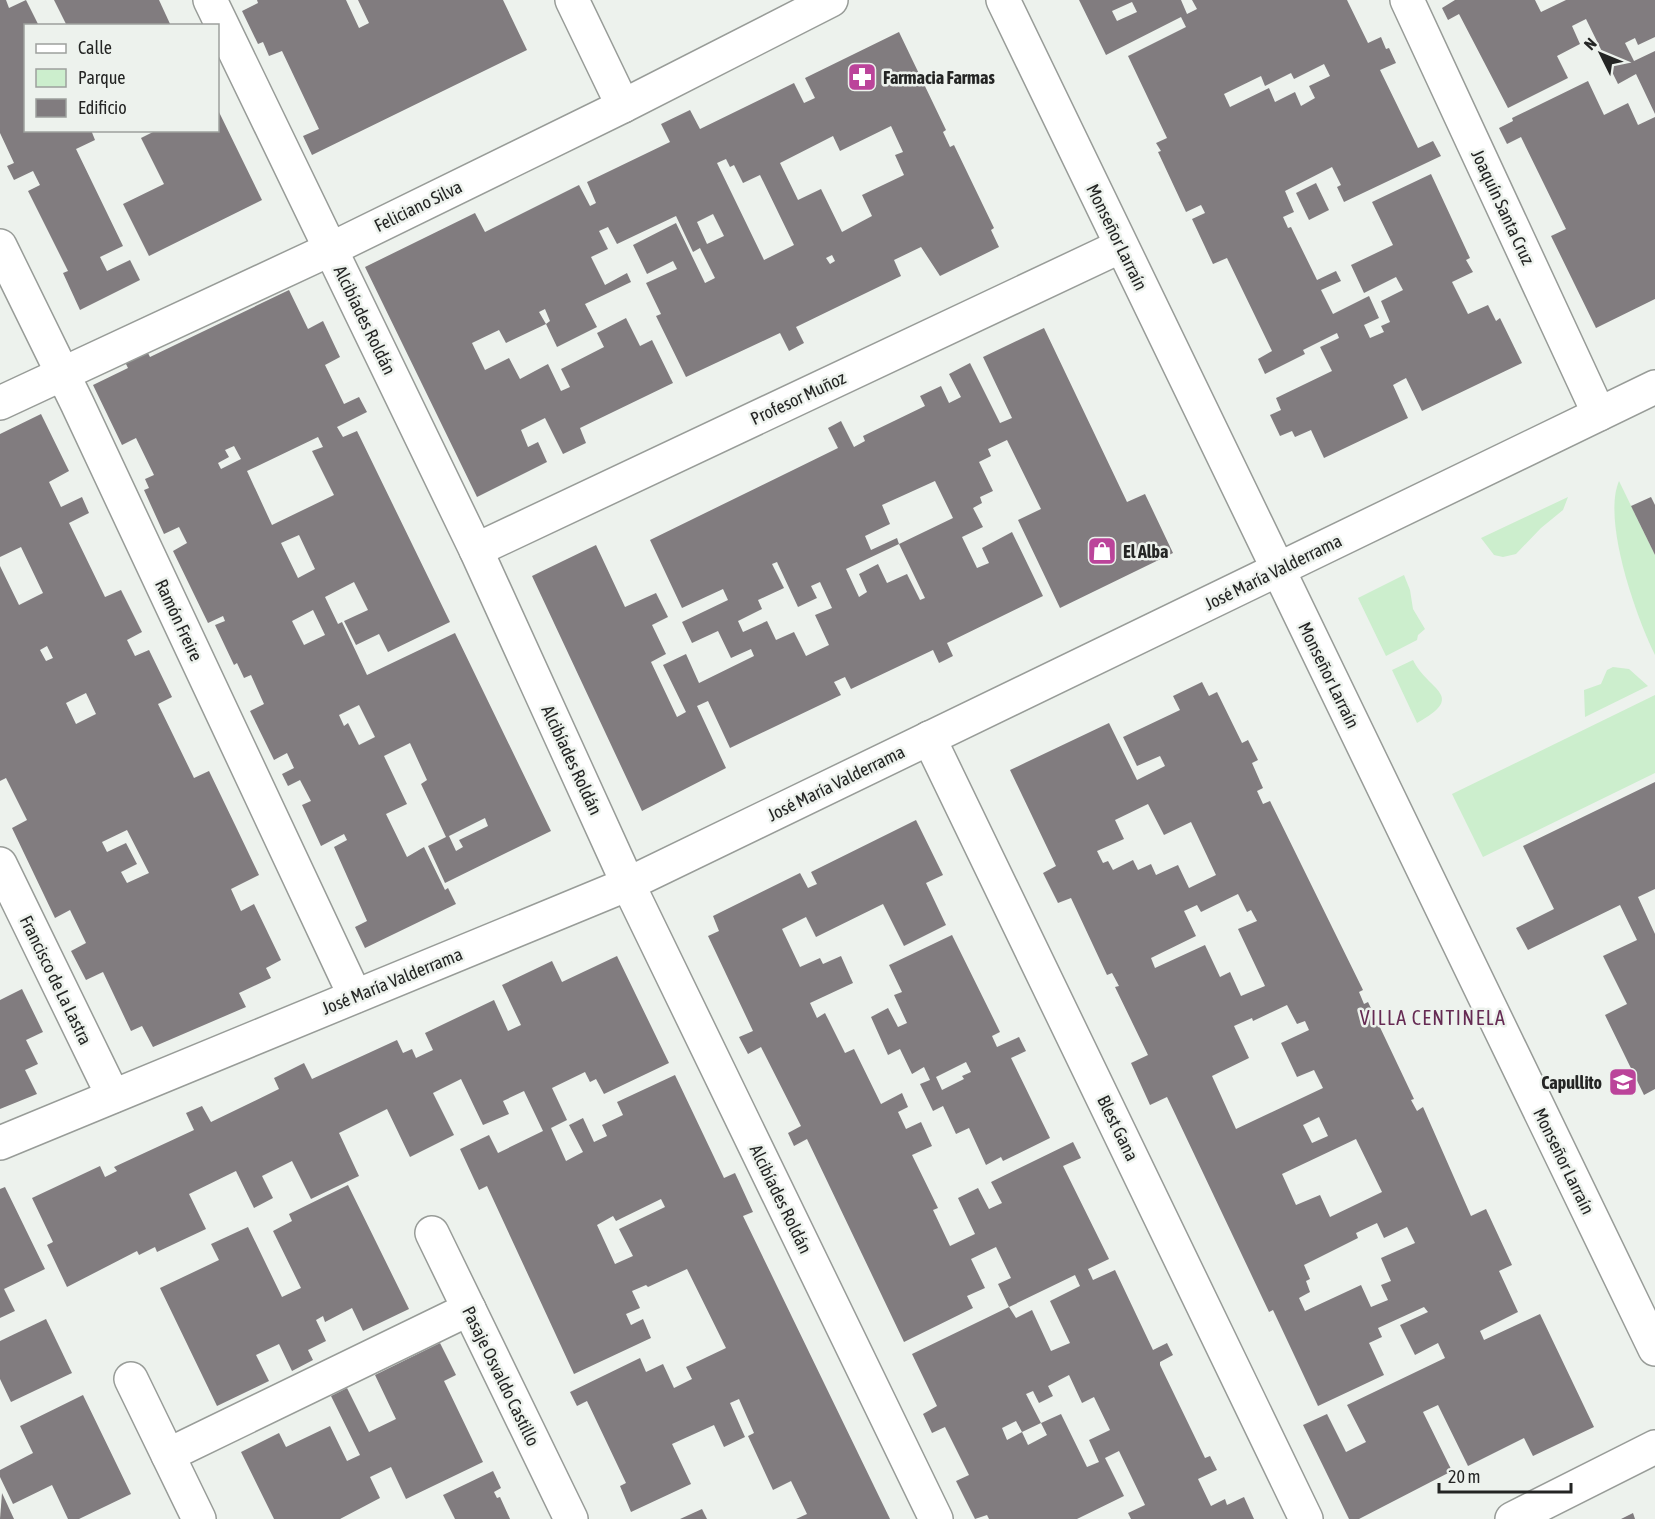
<svg xmlns="http://www.w3.org/2000/svg" width="1655" height="1519" font-family="'Asap Condensed',sans-serif">
<style>
.green{fill:#cceecd}
.building{fill:#817c7f;fill-rule:evenodd}
.lines{fill:none;stroke-linecap:round;stroke-linejoin:round}
.minor-casing{stroke:#989c98;stroke-width:36}
.minor{stroke:#fff;stroke-width:33}
.labels{text-anchor:middle;dominant-baseline:central;stroke-width:5;stroke-linejoin:round;paint-order:stroke}
.poi-label{font-size:18px;font-weight:bold;fill:#242524;stroke:#edf2ed;text-anchor:start}
.street-label{font-size:18px;fill:#242524;stroke:#edf2ed}
.neighbourhood-label{font-size:20px;letter-spacing:1.5px;fill:#652a53;stroke:#edf2ed}
</style>
<rect width="100%" height="100%" fill="#edf2ed"/>
<g class="green">
<path d="M1619,481L1655,555V655C1636,617 1602,520 1619,481Z"/>
<path d="M1568,497L1563,510L1541,528L1516,554L1503,557L1494,555L1481,538Z"/>
<path d="M1404,575L1410,590L1413,609L1425,629L1418,635L1417,640L1386,656L1358,598Z"/>
<path d="M1413,660C1428,691 1468,695 1417,723L1392,670Z"/>
<path d="M1613,667L1629,669L1648,686L1585,717L1584,690L1601,684L1607,670Z"/>
<path d="M1655,695V773L1483,857L1452,794Z"/>
</g>
<g class="building">
<path d="M0,0H6L9,8L26,0L39,26H26V130H91L95,140L76,149L123,246L100,257L107,271L130,260L140,280L80,310L63,273L68,271L28,191L40,185L33,171L14,180L7,166L14,163L0,133Z"/>
<path d="M54,0H159L171,26H67Z"/>
<path d="M257,0H346L359,28L369,23L358,0H503L527,50L312,155L303,136L319,129L282,51L269,56L263,42L258,44L242,11L258,3Z"/>
<path d="M1079,0H1181L1187,14L1197,9L1192,0H1347L1368,43L1381,37L1386,49L1389,48L1396,63L1380,70L1418,148L1433,141L1441,156L1344,202L1337,187L1341,185L1332,167L1285,191L1294,212L1283,217L1288,228L1291,227L1317,280L1336,271L1341,281L1321,290L1333,314L1369,296L1379,318L1364,325L1370,338L1384,332L1381,326L1390,322L1381,301L1403,290L1396,277L1364,293L1351,265L1393,245L1372,202L1431,174L1470,258L1466,260L1473,272L1452,282L1468,314L1488,305L1496,321L1500,318L1522,363L1422,411L1406,378L1393,385L1408,418L1324,458L1311,430L1295,437L1292,431L1280,436L1270,415L1281,410L1276,398L1332,371L1320,347L1339,338L1337,333L1303,350L1305,354L1265,374L1258,359L1272,351L1227,258L1213,264L1192,219L1205,213L1201,205L1186,212L1158,152L1161,151L1156,143L1167,138L1128,56L1186,27L1181,17L1106,55ZM1132,2L1137,12L1117,21L1112,11ZM1324,64L1330,76L1309,86L1315,98L1301,106L1295,92L1275,102L1269,88L1230,107L1224,94L1261,76L1265,86L1291,73L1294,79Z"/>
<path d="M1455,0H1535L1541,12L1566,0H1655V37L1638,45L1635,38L1625,43L1634,61L1655,51V114L1636,74L1618,84L1586,19L1572,26L1580,44L1557,56L1568,78L1508,108L1459,14L1448,20L1442,8Z"/>
<path d="M899,32L946,130L943,132L950,147L954,145L994,228L991,230L999,247L940,276L921,247L894,260L901,276L796,327L804,343L789,351L780,333L686,377L656,316L661,314L646,283L677,269L673,261L647,274L633,245L676,223L705,283L715,278L700,248L693,252L676,216L617,244L608,227L599,231L608,249L591,257L605,285L627,273L631,282L585,304L597,327L557,347L546,324L550,321L545,309L539,312L546,324L506,343L499,330L472,343L485,370L509,358L520,379L548,364L561,391L570,387L561,369L604,347L597,333L626,318L640,346L652,340L673,383L580,428L586,443L563,454L545,418L521,430L528,447L538,442L547,462L477,497L365,267L475,213L485,232L579,185L590,206L596,203L587,182L670,142L661,124L690,110L700,129L794,83L804,103L815,98L805,78ZM891,126L903,152L895,155L904,175L862,195L872,216L842,232L821,189L798,200L780,163L833,136L840,151ZM726,159L730,167L734,165L743,183L760,175L794,245L764,260L717,163ZM713,214L724,236L707,244L697,222ZM832,255L835,261L830,264L826,258Z"/>
<path d="M1588,81L1604,115L1628,103L1638,125L1655,117V299L1596,328L1551,236L1566,229L1521,137L1507,144L1499,128L1513,121L1512,118Z"/>
<path d="M218,110L262,200L149,256L123,204L164,184L141,138L157,130H218Z"/>
<path d="M1316,183L1329,210L1309,220L1296,193Z"/>
<path d="M289,290L308,329L323,321L340,357L325,365L344,404L359,397L367,412L337,427L343,437L357,431L450,622L388,652L379,634L356,645L344,621L368,610L354,582L325,597L338,624L342,622L367,675L455,633L551,831L445,883L428,846L446,837L421,784L427,780L410,743L384,756L407,804L386,814L407,857L424,847L445,890L448,888L456,904L365,948L355,927L367,921L334,847L347,840L344,834L321,846L302,805L311,801L300,780L288,786L282,774L294,768L287,753L274,760L250,711L264,704L251,675L244,678L237,663L234,665L215,625L225,621L223,616L208,623L173,551L187,543L179,527L164,534L144,490L149,488L145,479L154,475L136,438L122,445L93,385L128,368L123,358L145,347L150,357ZM318,437L323,447L312,451L334,495L272,525L247,471ZM234,446L241,459L221,469L218,463L229,457L225,450ZM299,535L315,569L298,578L281,543ZM313,610L325,635L304,645L292,621ZM359,705L375,737L359,745L348,723L344,726L339,715ZM485,818L488,826L459,840L463,847L456,851L449,836Z"/>
<path d="M1044,328L1127,502L1145,494L1173,553L1060,608L1018,520L1041,509L1007,440L988,449L991,456L979,462L993,491L980,497L982,503L973,508L983,527L962,537L977,568L989,563L982,548L1012,532L1043,596L947,643L953,656L939,663L933,650L851,689L845,677L834,682L841,695L730,748L708,701L697,706L726,768L642,811L532,576L596,545L625,607L656,593L668,617L652,625L666,654L651,662L677,717L686,712L663,665L686,654L699,683L754,656L751,649L731,658L718,631L692,643L682,622L728,600L723,589L682,608L650,540L838,448L828,428L841,421L854,447L865,441L863,436L925,406L920,396L941,386L949,403L961,397L949,374L970,363L1000,423L1012,418L983,357ZM935,481L953,518L899,544L925,598L920,600L907,574L887,583L878,564L859,574L867,592L859,597L846,569L899,544L897,538L871,550L865,536L890,524L882,505ZM777,562L798,607L817,598L811,586L820,582L832,608L815,615L829,645L806,656L794,632L776,640L767,621L743,632L738,621L762,609L758,600L784,588L772,564Z"/>
<path d="M41,414L69,471L49,482L61,507L82,497L89,513L69,523L105,597L121,590L142,632L127,640L135,656L149,650L172,697L158,704L194,778L209,771L237,829L259,875L231,889L241,911L254,904L281,960L266,968L271,978L239,993L246,1007L153,1047L142,1026L131,1031L103,972L86,980L71,951L86,943L70,910L55,918L12,828L27,820L6,778L0,781V566L19,605L43,593L21,547L0,557V434ZM47,646L53,658L46,661L40,650ZM86,693L96,714L76,724L66,703ZM127,830L149,873L127,883L121,872L137,864L126,843L107,852L102,842Z"/>
<path d="M1651,497L1655,505V555L1631,506Z"/>
<path d="M1202,682L1209,696L1217,692L1242,743L1248,740L1258,760L1252,763L1263,788L1257,791L1263,804L1270,801L1363,990L1359,992L1364,1004L1368,1002L1414,1099L1411,1100L1417,1111L1423,1107L1471,1216L1486,1209L1512,1265L1499,1271L1518,1312L1480,1331L1484,1340L1540,1314L1594,1427L1533,1456L1524,1438L1468,1466L1438,1405L1423,1412L1452,1471L1359,1519H1349L1303,1425L1327,1414L1346,1452L1366,1442L1347,1405L1445,1358L1438,1343L1415,1355L1400,1325L1428,1312L1424,1307L1378,1328L1382,1337L1369,1343L1384,1375L1318,1406L1273,1310L1269,1312L1167,1097L1150,1105L1131,1063L1148,1055L1115,987L1119,986L1112,973L1107,975L1071,898L1058,903L1043,873L1056,866L1010,770L1109,723L1137,780L1165,766L1160,756L1137,766L1123,737L1180,710L1173,696ZM1148,804L1164,835L1191,822L1216,875L1189,888L1178,865L1156,875L1151,864L1138,870L1133,860L1113,870L1108,861L1103,863L1097,851L1124,839L1115,820ZM1238,894L1247,912L1251,910L1257,921L1238,929L1265,986L1241,996L1230,972L1220,977L1205,945L1155,968L1151,958L1196,936L1184,911L1197,905L1201,912ZM1287,1005L1297,1024L1305,1021L1309,1030L1281,1043L1297,1077L1314,1070L1323,1088L1236,1129L1212,1076L1249,1058L1234,1026L1252,1018L1253,1021ZM1319,1117L1328,1136L1312,1143L1303,1125ZM1356,1139L1382,1192L1330,1217L1320,1195L1296,1205L1282,1174ZM1377,1223L1384,1238L1407,1227L1415,1243L1381,1258L1391,1281L1381,1285L1388,1300L1371,1307L1361,1285L1305,1311L1299,1298L1310,1292L1306,1281L1310,1279L1304,1265L1358,1238L1356,1233Z"/>
<path d="M1655,782V889L1638,897L1655,934V1089L1644,1095L1605,1015L1627,1004L1603,956L1637,940L1620,905L1528,950L1516,928L1554,909L1523,846Z"/>
<path d="M916,820L943,875L926,883L946,925L904,946L883,904L816,937L806,917L782,929L800,967L820,958L823,964L841,956L853,983L810,1003L817,1018L825,1013L845,1053L854,1049L881,1104L902,1093L908,1107L898,1112L906,1129L921,1122L932,1146L912,1155L938,1208L933,1210L950,1246L975,1234L958,1198L978,1188L989,1209L1002,1203L991,1182L1073,1142L1081,1158L1063,1166L1109,1259L1088,1269L1093,1280L1115,1270L1153,1350L1167,1343L1173,1355L1160,1362V1365L1205,1458L1210,1456L1217,1470L1198,1479L1211,1506L1225,1499L1227,1505L1244,1497L1254,1519H1131L1128,1513L1145,1505L1119,1451L1105,1458L1124,1496L1077,1519H989L987,1515L975,1519L956,1481L969,1475L945,1427L932,1433L923,1414L937,1406L912,1354L1009,1307L1016,1318L1032,1310L1051,1351L1070,1343L1050,1301L1080,1286L1075,1275L1009,1307L998,1284L1011,1278L996,1247L971,1259L985,1288L967,1296L973,1308L904,1342L807,1139L794,1146L788,1133L801,1126L761,1047L748,1054L739,1037L753,1031L708,936L719,931L713,916L800,873L808,888L817,884L811,872ZM1069,1375L1082,1403L1094,1397L1110,1430L1089,1440L1099,1462L1087,1467L1061,1414L1041,1423L1047,1435L1028,1445L1022,1432L1007,1440L1002,1428L1016,1421L1022,1432L1041,1423L1026,1394L1033,1391L1039,1403L1053,1396L1048,1386Z"/>
<path d="M952,935L1000,1032L992,1036L997,1047L1019,1037L1026,1051L1011,1058L1050,1138L1003,1161L1001,1157L986,1165L969,1128L956,1134L943,1106L933,1111L920,1084L930,1080L924,1067L912,1074L900,1049L888,1055L871,1017L888,1008L898,1027L907,1023L894,995L902,992L889,965ZM966,1062L971,1072L962,1076L964,1079L942,1090L936,1077Z"/>
<path d="M617,956L669,1063L604,1094L596,1079L590,1082L585,1072L552,1088L567,1120L551,1128L566,1161L583,1152L569,1125L583,1118L594,1142L607,1136L602,1125L623,1115L617,1102L675,1075L724,1178L735,1173L753,1212L743,1216L890,1519H796L807,1514L791,1481L773,1490L748,1436L754,1433L739,1399L730,1403L745,1437L724,1447L714,1425L672,1444L691,1484L631,1512L620,1486L626,1483L587,1401L577,1406L570,1392L640,1358L646,1372L663,1364L674,1388L692,1379L686,1367L726,1348L687,1269L648,1287L646,1285L632,1291L640,1308L626,1314L631,1325L643,1319L651,1338L574,1374L487,1186L479,1190L460,1149L489,1135L498,1153L543,1131L524,1091L503,1101L509,1114L483,1125L461,1079L433,1093L454,1135L410,1157L387,1109L339,1133L359,1176L311,1199L292,1161L262,1176L273,1198L254,1208L236,1171L189,1194L206,1229L157,1252L155,1247L139,1255L137,1251L67,1287L47,1245L53,1242L32,1198L100,1166L105,1177L117,1171L114,1167L194,1130L186,1113L202,1106L211,1122L279,1089L274,1078L304,1063L312,1079L397,1040L403,1053L412,1049L416,1058L433,1050L425,1033L494,1000L508,1031L521,1025L502,985L552,961L562,982ZM661,1199L665,1207L619,1229L633,1256L615,1264L597,1225L613,1216L616,1221Z"/>
<path d="M22,989L43,1032L26,1040L38,1064L25,1070L37,1094L0,1109V1000Z"/>
<path d="M348,1185L409,1309L363,1331L352,1308L325,1322L323,1316L316,1320L326,1341L308,1350L313,1360L292,1371L279,1344L256,1355L269,1381L217,1406L160,1288L219,1260L211,1244L248,1227L282,1297L301,1288L273,1231L292,1221L289,1214Z"/>
<path d="M5,1187L45,1269L4,1289L15,1311L0,1318V1189Z"/>
<path d="M46,1319L72,1373L11,1402L0,1379V1341Z"/>
<path d="M440,1343L456,1375L444,1381L483,1462L406,1499L391,1467L370,1477L380,1498L340,1519H274L241,1452L279,1433L286,1447L330,1426L347,1461L360,1455L331,1396L347,1388L369,1432L396,1419L375,1375Z"/>
<path d="M83,1395L131,1494L79,1519H68L52,1485L13,1504L0,1477V1470L33,1453L20,1426Z"/>
<path d="M493,1471L501,1488L494,1492L497,1498L500,1497L510,1519H455L443,1495Z"/>
<path d="M2,1493L14,1519H0Z"/>
<path d="M702,1509L707,1519H680Z"/>
<path d="M1633,1513L1635,1519H1621Z"/>
</g>
<g class="lines">
<g class="minor-casing">
<g id="minor">
<path d="M210,0L476,550L628,884L936,1519"/>
<path d="M572,0L623,106"/>
<path d="M1003,0L1655,1349"/>
<path d="M1407,0L1599,414"/>
<path d="M0,246L77,403L355,996"/>
<path d="M0,403L331,249L623,106L831,0"/>
<path d="M476,550L1121,246"/>
<path d="M929,738L1306,1519"/>
<path d="M0,864L113,1096"/>
<path d="M0,1143L628,884L1655,387"/>
<path d="M432,1233L571,1519"/>
<path d="M131,1379L199,1519"/>
<path d="M168,1455L469,1309"/>
<path d="M1512,1519L1655,1447"/>
</g>
</g>
<use href="#minor" class="minor"/>
</g>
<defs>
<g id="pharmacy-square" transform="scale(1.5)"><rect x="-9" y="-9" width="18" height="18" rx="4" fill="#bb449a" stroke="#edf2ed"/><path d="M-2-6h4v4h4v4h-4v4h-4v-4h-4v-4h4Z" fill="#fff"/></g>
<g id="shop-square" transform="scale(1.5)"><rect x="-9" y="-9" width="18" height="18" rx="4" fill="#bb449a" stroke="#edf2ed"/><path d="M-5-2.5h2.3a2.7 3.5 0 0 1 5.4 0H5L5.5 6h-11ZM-1.5-2.5h3a1.5 2.3 0 0 0-3 0Z" fill="#fff"/></g>
<g id="school-square" transform="scale(1.5)"><rect x="-9" y="-9" width="18" height="18" rx="4" fill="#bb449a" stroke="#edf2ed"/><path d="M0-5L7-2L0 1L-7-2ZM-4 1L0 2.5L4 1V4Q0 6-4 4Z" fill="#fff"/></g>
</defs>
<g fill-rule="evenodd">
<use href="#pharmacy-square" x="862" y="77"/>
<use href="#shop-square" x="1102" y="551"/>
<use href="#school-square" x="1623" y="1082"/>
</g>
<g class="labels">
<g class="poi-label">
<text x="883" y="77">Farmacia Farmas</text>
<text x="1123" y="551">El Alba</text>
<text x="1602" y="1082" text-anchor="end">Capullito</text>
</g>
<g class="street-label">
<text transform="translate(418 206) rotate(-26)">Feliciano Silva</text>
<text transform="translate(1503 207) rotate(65)">Joaquín Santa Cruz</text>
<text transform="translate(1117 237) rotate(64)">Monseñor Larraín</text>
<text transform="translate(365 320) rotate(64)">Alcibíades Roldán</text>
<text transform="translate(798 398) rotate(-25)">Profesor Muñoz</text>
<text transform="translate(1273 572) rotate(-26)">José María Valderrama</text>
<text transform="translate(179 620) rotate(65)">Ramón Freire</text>
<text transform="translate(1329 675) rotate(64)">Monseñor Larraín</text>
<text transform="translate(572 760) rotate(65)">Alcibíades Roldán</text>
<text transform="translate(836 783) rotate(-26)">José María Valderrama</text>
<text transform="translate(56 980) rotate(64)">Francisco de La Lastra</text>
<text transform="translate(392 981) rotate(-22)">José María Valderrama</text>
<text transform="translate(1118 1128) rotate(64)">Blest Gana</text>
<text transform="translate(1564 1161) rotate(64)">Monseñor Larraín</text>
<text transform="translate(781 1199) rotate(64)">Alcibíades Roldán</text>
<text transform="translate(501 1376) rotate(64)">Pasaje Osvaldo Castillo</text>
</g>
<g class="neighbourhood-label">
<text x="1433" y="1017">VILLA CENTINELA</text>
</g>
</g>
<rect x="24" y="24" width="195" height="108" fill="#edf2ed" stroke="#9da09d" stroke-width="1.5"/>
<rect x="36" y="44" width="30" height="9" fill="#ffffff" stroke="#9da09d" stroke-width="1.5"/>
<text x="78" y="54" font-size="18" fill="#242524">Calle</text>
<rect x="36" y="69" width="30" height="18" fill="#cceecd" stroke="#9da09d" stroke-width="1.5"/>
<text x="78" y="84" font-size="18" fill="#242524">Parque</text>
<rect x="36" y="99" width="30" height="18" fill="#817c7f" stroke="#9da09d" stroke-width="1.5"/>
<text x="78" y="114" font-size="18" fill="#242524">Edificio</text>
<g transform="translate(1601 54) rotate(313)" stroke="#edf2ed" stroke-width="4.5" paint-order="stroke">
<path d="M0-4.5L10 22L0 15L-10 22Z" fill="#242524"/>
<text y="-9" font-size="16" font-weight="bold" text-anchor="middle" fill="#242524">N</text>
</g>
<path d="M1439 1483v9h132v-9" fill="none" stroke="#242524" stroke-width="3"/>
<text x="1448" y="1483" font-size="18" fill="#242524" stroke="#edf2ed" stroke-width="4.5" paint-order="stroke">20 m</text>
</svg>
